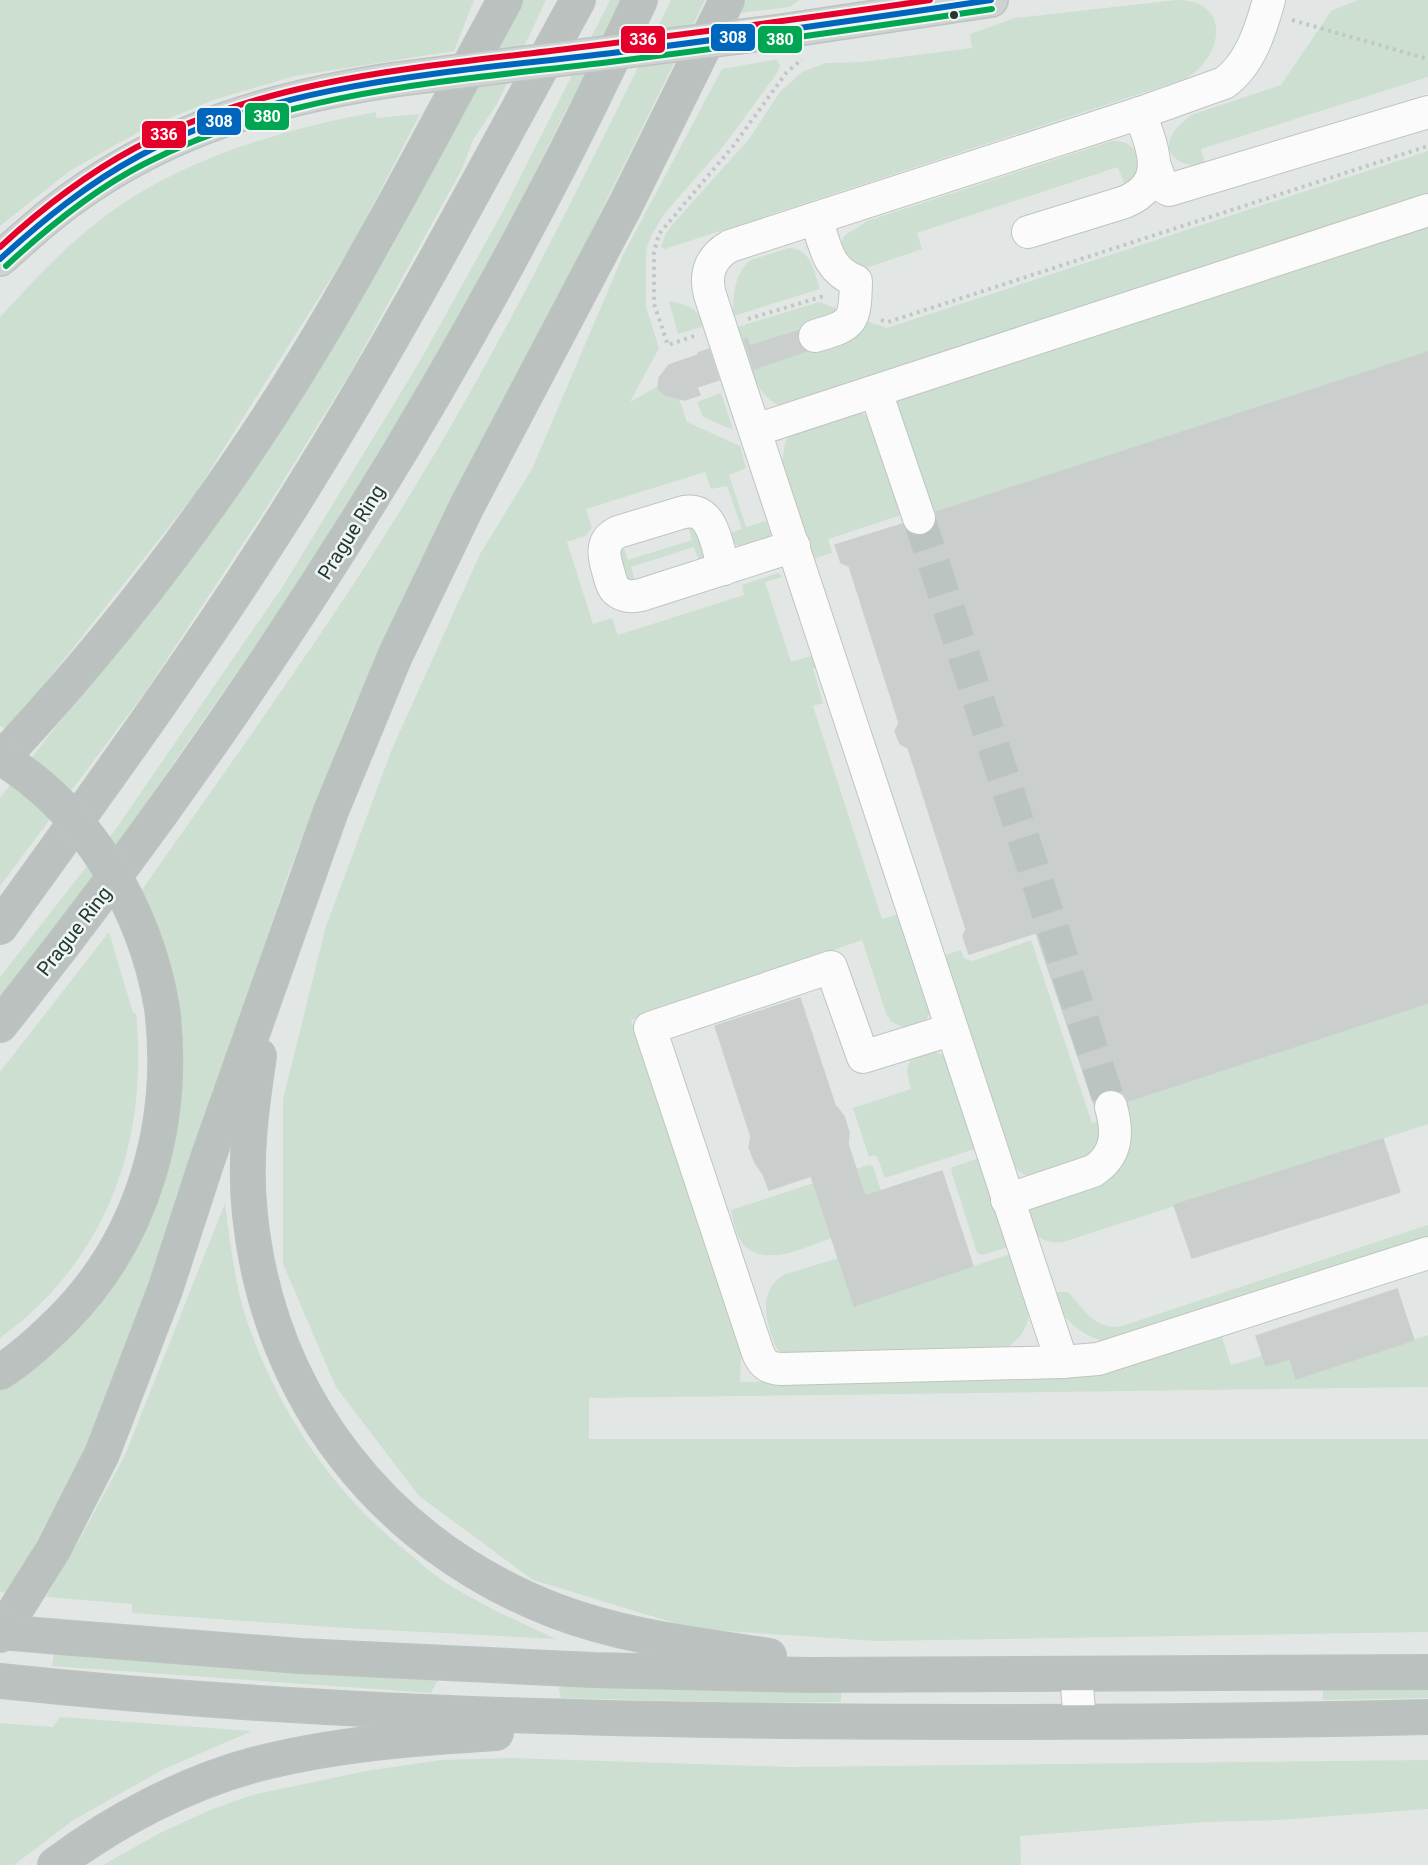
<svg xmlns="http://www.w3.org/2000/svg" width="1428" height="1865" font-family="Roboto,sans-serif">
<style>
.green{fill:#cddfd1}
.building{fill:#cacecc;stroke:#cbd0ce;stroke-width:1.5}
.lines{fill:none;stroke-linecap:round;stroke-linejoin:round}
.minor-tunnel{stroke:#bcc4c1;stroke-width:32;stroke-dasharray:32 16;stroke-linecap:butt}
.minor-casing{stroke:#bfc4c2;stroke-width:34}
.major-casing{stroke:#bcc3c1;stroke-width:36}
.highway-casing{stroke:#bcc3c1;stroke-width:36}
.path{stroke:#c0c7c5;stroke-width:4;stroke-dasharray:3 4.5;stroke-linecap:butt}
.minor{stroke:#fbfbfb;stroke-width:32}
.major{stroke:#ced3d1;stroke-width:33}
.highway{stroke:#bac1bf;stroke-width:33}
.major-bridge-casing{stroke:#bcc3c1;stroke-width:36;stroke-linecap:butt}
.highway-bridge-casing{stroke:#bcc3c1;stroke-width:36;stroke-linecap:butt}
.major-bridge{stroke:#ced3d1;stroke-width:33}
.highway-bridge{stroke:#bac1bf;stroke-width:33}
.bus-1-casing{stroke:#f0f6f3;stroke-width:10}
.bus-2-casing{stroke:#f0f6f3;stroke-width:10}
.bus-3-casing{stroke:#f0f6f3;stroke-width:10}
.bus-1{stroke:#0065bd;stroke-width:6}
.bus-2{stroke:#00a651;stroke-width:6}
.bus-3{stroke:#e4002b;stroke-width:6}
.bus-dot{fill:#233831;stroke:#f0f6f3;stroke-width:2}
.labels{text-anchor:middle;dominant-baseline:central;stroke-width:5;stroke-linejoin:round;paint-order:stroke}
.street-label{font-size:20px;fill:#233831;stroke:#f0f6f3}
.line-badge{stroke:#f0f6f3;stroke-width:2}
.badge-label{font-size:16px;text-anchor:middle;font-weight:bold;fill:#fff}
</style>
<rect width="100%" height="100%" fill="#e2e7e5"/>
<g class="green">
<path d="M0,0H474L454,51L295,76L213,100L144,129L71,170L0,226Z"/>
<path d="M519,0H546L497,104L473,140L462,169L350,373L267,507L146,691L0,886V798L224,512L325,361L391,249L456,126Z"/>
<path d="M610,0H623L611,27L564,114L513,217L431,366L293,591L121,839L47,937L0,996V977L113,833L283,586L420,361L502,213Z"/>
<path d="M671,0H705L554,307L442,517L352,711L289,872L116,1387L57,1504L8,1593L0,1592V1388L84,1321L127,1255L178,1028C178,979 164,933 142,890C233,759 328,630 411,493C508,335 589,167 671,0Z"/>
<path d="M746,0H799L790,7L740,13Z"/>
<path d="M1177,0C1233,0 1223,58 1185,79L665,249L661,247L665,235L672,225L749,139L780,92L802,72L826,63L862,62L972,48L970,34L1015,18Z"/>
<path d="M1358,0H1428V77L1201,149L1206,167C1161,166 1157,136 1194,114L1281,85L1331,11Z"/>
<path d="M773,60H777L780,66L775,76L722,148L664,214L651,236L647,247L646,257V307L659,348L630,402L658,386L660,391L665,395L677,393L687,422L740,446L746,468L729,475L746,527L766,521L771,535L769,538C749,545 740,554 725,535L742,529L727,486L711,489L705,472L586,509L592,528L585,536L567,542L593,624L612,618L618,635L744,595L742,585L778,573L783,577L765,582L791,662L817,654L821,666L813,669L823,703L813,706L882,919L902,913L930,1013L925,1022L906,1028L891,1022L886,1013L862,940L631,1020L741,1351L740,1382L1095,1375L1221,1334L1231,1365L1262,1356L1266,1366L1290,1359L1296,1378L1428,1335V1387L589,1398V1439H1428V1632L877,1641L694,1629L533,1580L419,1496L336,1387L283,1264V1099L326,926L392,749L480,554L532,469L624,253L722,69Z"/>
<path d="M376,112V118L420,114L352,245L195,494L31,701L7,729L0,726V317C27,288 53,259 84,233C164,164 273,131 376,112Z"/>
<path d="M1112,141C1140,139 1150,171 1124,184L1118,167L917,233L922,249L866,268H861L850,264C833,232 845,238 867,221Z"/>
<path d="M1428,151V201L784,407C754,400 746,354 737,327L819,302L845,312L773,338L780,360L813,349L860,319L887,328Z"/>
<path d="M1428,218V352L927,515L893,400Z"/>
<path d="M788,248C811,248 814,271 820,289L733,316C733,296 734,273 751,260Z"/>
<path d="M669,301C685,303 700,310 705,326L678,334Z"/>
<path d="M721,393L733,430L703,417L697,402Z"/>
<path d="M859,412L873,419L908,513L828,539L832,553L813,559L782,463L785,443L789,435Z"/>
<path d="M687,522L696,524L706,559L700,564L694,547L631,567L636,584L627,583L617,553L622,543L628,560L692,540Z"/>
<path d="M109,932L133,1013H136C149,1142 107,1260 0,1338V1072Z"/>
<path d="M1031,940L1092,1123L1106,1119L1102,1152L1036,1178L1025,1175L1013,1167L942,956L961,950L964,958L973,961Z"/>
<path d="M1428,1003V1124L1063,1242C1040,1246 1023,1227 1033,1205L1101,1177L1118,1104Z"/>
<path d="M934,1051L947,1057L978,1148L885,1178L877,1157L874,1155L869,1157L853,1108L911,1089C903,1062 908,1057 934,1051Z"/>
<path d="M982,1157L1011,1246L983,1255L977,1253L951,1170L953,1167Z"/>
<path d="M869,1165L873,1166L881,1191L854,1200L839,1174Z"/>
<path d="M826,1179L832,1238C805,1247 758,1272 739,1238C735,1230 733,1219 731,1210Z"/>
<path d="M225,1203C230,1240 234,1279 245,1315C276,1409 333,1494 411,1555C421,1564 432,1573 443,1581C479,1604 517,1621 556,1639L346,1628L132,1613V1604L46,1597L82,1535L126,1453Z"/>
<path d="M1428,1225V1243L1110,1343C1086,1338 1061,1321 1054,1295L1059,1292H1068C1083,1308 1095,1331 1122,1326Z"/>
<path d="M1013,1253L1030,1308C1028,1327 1021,1340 1004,1349L782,1355C776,1349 774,1342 771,1334C764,1312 761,1290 783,1275L838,1258L854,1306Z"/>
<path d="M54,1654L275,1671L438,1680L431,1693L52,1666Z"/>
<path d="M562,1686L841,1692V1702L765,1703L561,1698L559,1689Z"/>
<path d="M1428,1687V1698L1323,1700V1690Z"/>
<path d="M60,1717L252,1731L162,1770L72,1821L14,1865H0V1723L53,1727Z"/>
<path d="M512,1758L790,1767L1428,1760V1809L1279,1820L1205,1822L1020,1836L1021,1865H103L160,1833L210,1810L252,1795L366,1771L441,1760Z"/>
</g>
<g class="building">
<path d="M799,330L798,342L807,351L754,369L744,339L747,338L750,346Z"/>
<path d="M709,349L719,380L697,387L700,395L685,400L665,395L658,389L659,378L669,365L698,355V353Z"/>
<path d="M1428,352V1003L1128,1101L1124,1094L1117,1090H1106L1098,1094L1094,1104L1036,933L969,954L963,936L966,929L908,748L900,744L895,731L899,723L849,566L841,563L835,545L902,524L908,532L915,535H924L933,529L937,521L936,512Z"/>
<path d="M800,998L835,1105L844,1116L849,1132L848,1144L865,1196L942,1171L973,1266L854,1306L811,1176L769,1190L763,1174L755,1163L749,1147L751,1137L715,1026Z"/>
<path d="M1383,1139L1400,1192L1192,1258L1174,1205Z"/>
<path d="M1397,1289L1414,1340L1296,1379L1290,1359L1266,1366L1256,1336Z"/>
</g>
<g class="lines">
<path class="minor-tunnel" d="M919,518L1111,1107"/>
<g class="minor-casing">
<g id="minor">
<path d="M1155,166L1162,186L1169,190L1428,112"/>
<path d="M1028,232L1125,202C1170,182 1152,148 1140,113"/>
<path d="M815,336C854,325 855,322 856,281C827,270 825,245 816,218"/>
<path d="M876,392L919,518"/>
<path d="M756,430L1428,210"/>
<path d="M724,569C717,548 714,506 684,512L618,532C599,541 604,558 609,574C611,581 612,588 618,592C625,597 633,597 641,595L794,546"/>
<path d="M950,1030L863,1057L831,967L650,1028L758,1353C763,1365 769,1368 781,1369L1062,1362L1098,1359L1428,1253"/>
<path d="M1007,1200L1093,1171C1118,1155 1118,1132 1111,1107"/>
<path d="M1062,1362C943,1007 830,650 710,295C704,273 711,257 730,246L1140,113L1224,83C1250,65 1261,29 1269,0"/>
<path d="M1076,1674L1080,1722"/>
</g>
</g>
<g class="major-casing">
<g id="major">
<path d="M777,32L991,0"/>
<path d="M0,259C24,238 47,216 73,198C169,128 276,98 391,80"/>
</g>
</g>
<g class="highway-casing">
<g id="highway">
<path d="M0,760C117,635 222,497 311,350C380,236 441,117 505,0"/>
<path d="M0,927C98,791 196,657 285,516C391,349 483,173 578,0"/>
<path d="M0,1025C214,757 403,470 560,164C588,110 614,55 640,0"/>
<path d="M259,1056C251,1109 244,1161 250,1215C269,1398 384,1545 556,1611C624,1637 697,1645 769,1656"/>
<path d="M0,1372C23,1358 44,1338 63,1319C144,1237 176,1122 162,1008"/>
<path d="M0,1635L53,1550L102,1454L165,1290L207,1161L331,811L395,656L467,506L625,206L727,0"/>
<path d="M60,1637L300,1656L593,1670L808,1675L1428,1672"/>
<path d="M0,1681C259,1709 521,1718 782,1721C997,1723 1213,1722 1428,1717"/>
<path d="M55,1865C114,1821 185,1783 257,1764C335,1744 416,1738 496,1733"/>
</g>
</g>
<g class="path">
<path d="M1292,20L1428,59"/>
<path d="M748,319L821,297L827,299"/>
<path d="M881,320L888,322L1428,146"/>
<path d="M694,336L668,345L654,304V252L659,234L734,145L786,73L802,59"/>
</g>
<use href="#minor" class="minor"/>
<use href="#major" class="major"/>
<use href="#highway" class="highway"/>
<g class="major-bridge-casing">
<path id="major-bridge" d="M391,80L777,32"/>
</g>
<g class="highway-bridge-casing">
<g id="highway-bridge">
<path d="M0,757C88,811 145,908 162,1008"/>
<path d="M0,1632L60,1637"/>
</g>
</g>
<use href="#major-bridge" class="major-bridge"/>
<use href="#highway-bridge" class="highway-bridge"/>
<g class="bus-1-casing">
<path id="bus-1" d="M0,259C43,220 87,184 139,156C278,81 457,72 612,53C739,37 865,19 991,0"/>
</g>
<g class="bus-2-casing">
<path id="bus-2" d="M6,266C48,227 93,190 144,164C287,90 453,81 610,62C738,46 865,28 992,9"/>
</g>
<g class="bus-3-casing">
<path id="bus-3" d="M0,247C41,209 85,175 135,148C269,77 426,67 574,48C693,33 812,18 930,0"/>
</g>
<use href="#bus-1" class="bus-1"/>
<use href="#bus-2" class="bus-2"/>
<use href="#bus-3" class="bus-3"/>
</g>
<circle class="bus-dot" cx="954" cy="15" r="5"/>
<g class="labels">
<g class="street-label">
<text transform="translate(351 532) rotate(-58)">Prague Ring</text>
<text transform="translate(74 931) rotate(-52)">Prague Ring</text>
</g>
</g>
<g class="line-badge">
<rect x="710" y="23" width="46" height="29" rx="6" fill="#0065bd"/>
<rect x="620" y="25" width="46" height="29" rx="6" fill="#e4002b"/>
<rect x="757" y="25" width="46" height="29" rx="6" fill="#00a651"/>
<rect x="244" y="102" width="46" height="29" rx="6" fill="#00a651"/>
<rect x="196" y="107" width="46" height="29" rx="6" fill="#0065bd"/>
<rect x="141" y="120" width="46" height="29" rx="6" fill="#e4002b"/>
</g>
<g class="badge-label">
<text x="733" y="43">308</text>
<text x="643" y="45">336</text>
<text x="780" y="45">380</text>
<text x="267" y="122">380</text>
<text x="219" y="127">308</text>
<text x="164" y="140">336</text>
</g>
</svg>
